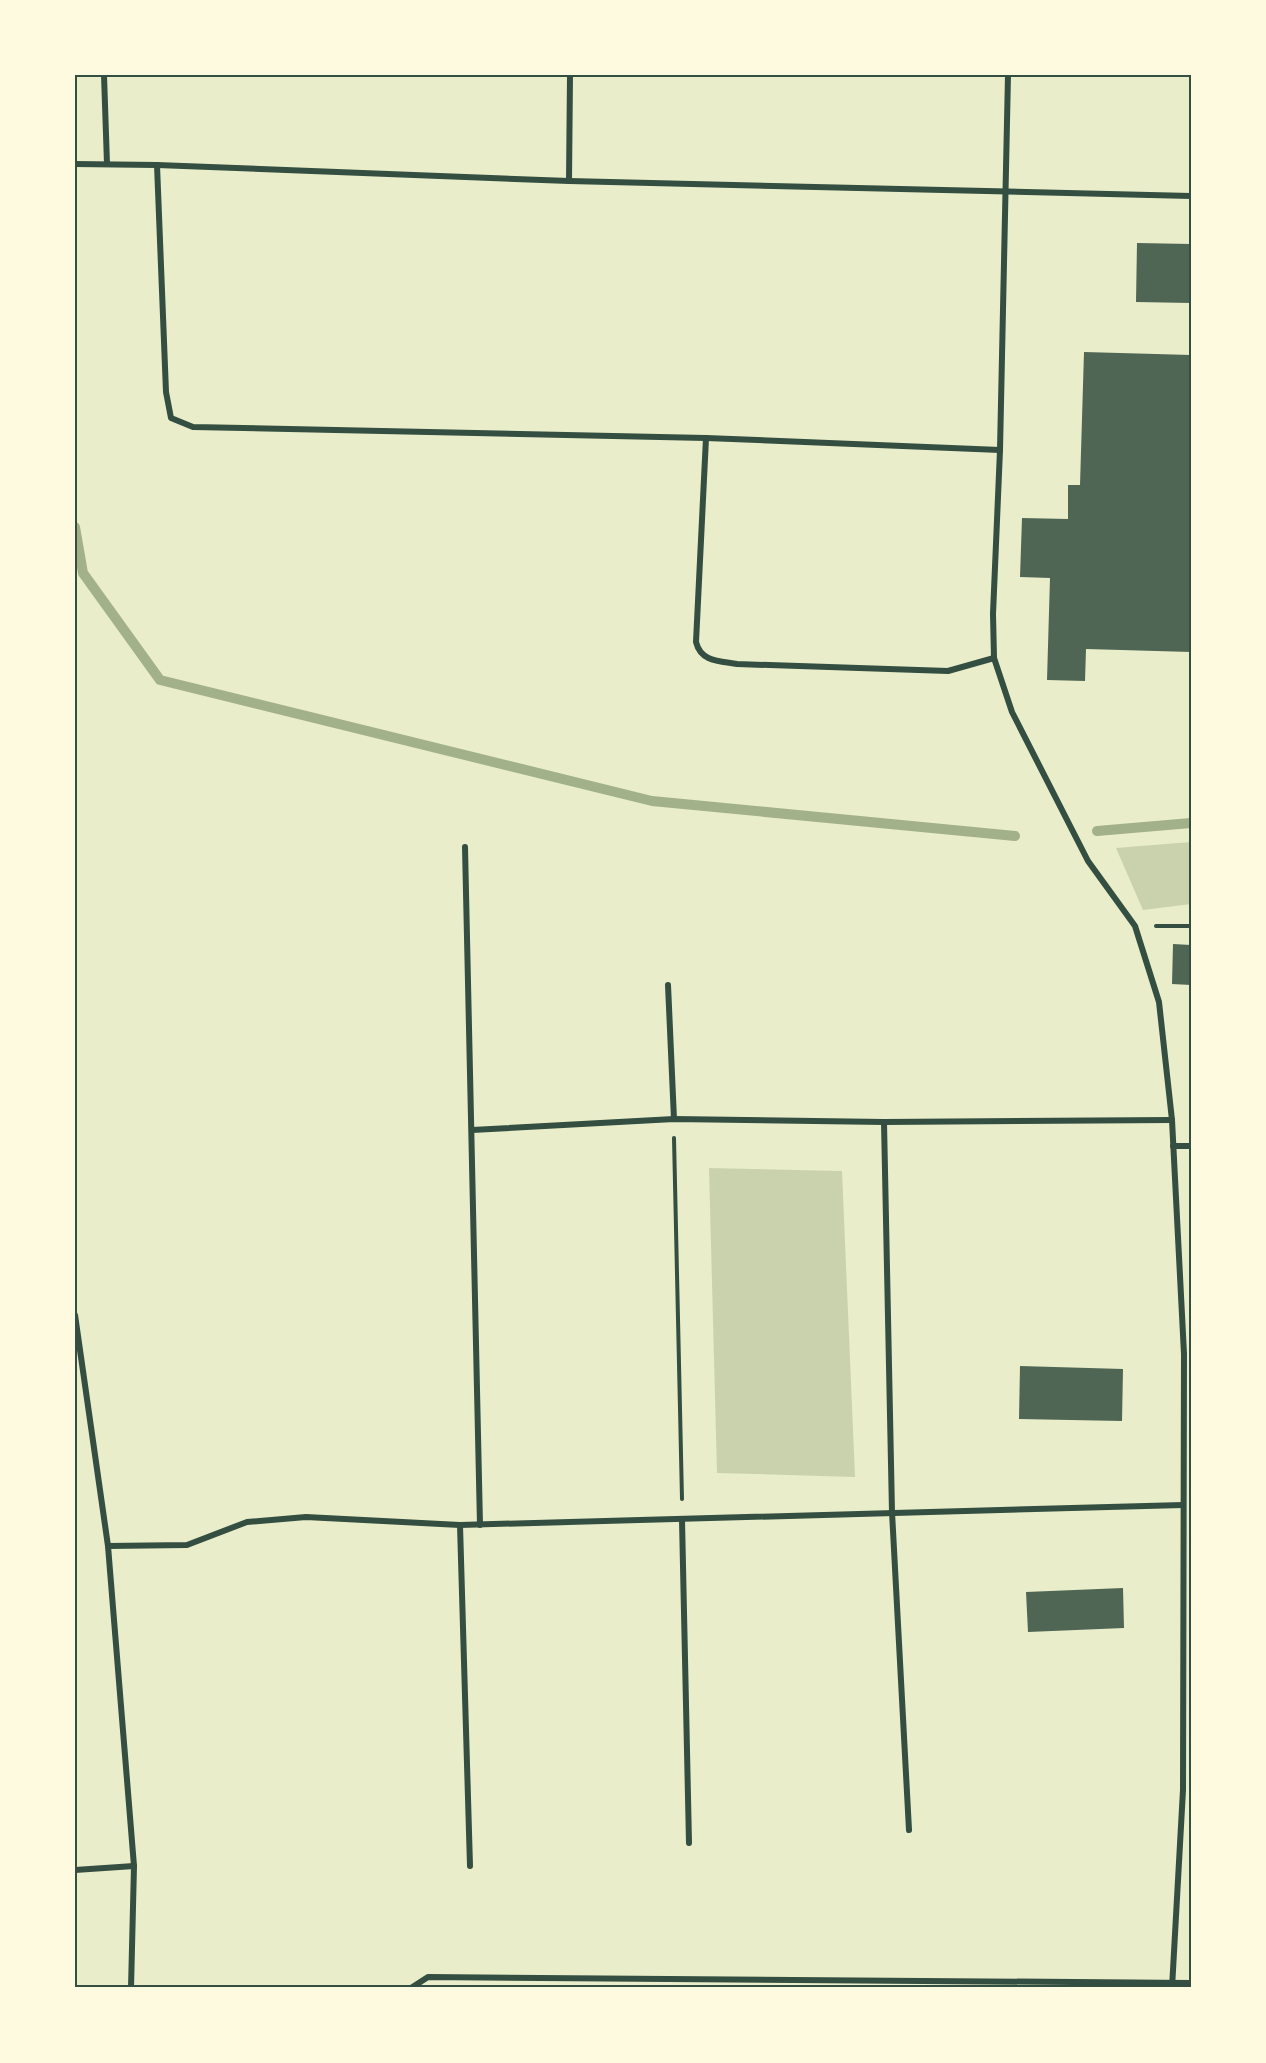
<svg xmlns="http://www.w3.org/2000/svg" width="1266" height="2063" font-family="Quicksand,sans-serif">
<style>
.green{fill:#cad2ad}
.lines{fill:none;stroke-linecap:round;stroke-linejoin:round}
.stream{stroke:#a3b18a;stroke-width:10}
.building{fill:#4f6655}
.path{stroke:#344e41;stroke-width:4}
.minor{stroke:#344e41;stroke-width:6}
.neatline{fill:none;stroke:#344e41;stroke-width:2}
</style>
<rect width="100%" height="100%" fill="#e9edc9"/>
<g class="green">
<path d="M1191,842V904L1143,910L1116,848Z"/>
<path d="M709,1168L842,1171L855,1477L717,1473Z"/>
</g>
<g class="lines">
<g class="stream">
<path d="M75,527L83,573L160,680L652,801L1015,836"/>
<path d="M1097,831L1191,823"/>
</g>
</g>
<g class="building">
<path d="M1137,243L1191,244V303L1136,302Z"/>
<path d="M1084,352L1191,355V652L1086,649L1085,681L1047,680L1050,578L1020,577L1022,518L1068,519V485H1080Z"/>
<path d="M1173,944L1191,945V985L1172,984Z"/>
<path d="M1020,1366L1123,1369L1122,1421L1019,1419Z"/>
<path d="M1123,1588L1124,1628L1028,1632L1026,1592Z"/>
</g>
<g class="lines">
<g class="path">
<path d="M1156,926H1191"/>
<path d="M674,1138L682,1499"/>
</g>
<g class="minor">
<path d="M104,75L107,164"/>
<path d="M1008,75L1000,450L993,614L994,658L1012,712L1088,861L1135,926L1159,1002L1172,1120L1184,1354L1183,1790L1172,1988"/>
<path d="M75,164L157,165L569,181L1191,196"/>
<path d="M157,165L166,392L171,418L193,427L706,438L1000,450"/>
<path d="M569,181L570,75"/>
<path d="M706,438L696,642C701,662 719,661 737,664L948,671L994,658"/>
<path d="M465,847L480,1525"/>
<path d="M668,985L674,1119"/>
<path d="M884,1122L892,1512L909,1830"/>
<path d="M472,1130L674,1119L884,1122L1172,1120"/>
<path d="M1173,1146H1191"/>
<path d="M75,1315L108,1546L134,1866L131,1988"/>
<path d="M682,1520L689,1843"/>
<path d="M460,1525L470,1866"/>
<path d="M108,1546L187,1545L247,1522L306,1517L460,1525L1183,1505"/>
<path d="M75,1870L134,1866"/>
<path d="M411,1988L428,1977L1191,1983"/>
</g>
</g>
<rect width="1266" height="2063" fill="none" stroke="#fefae0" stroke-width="153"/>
<rect x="76" y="76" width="1114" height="1910" class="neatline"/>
</svg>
